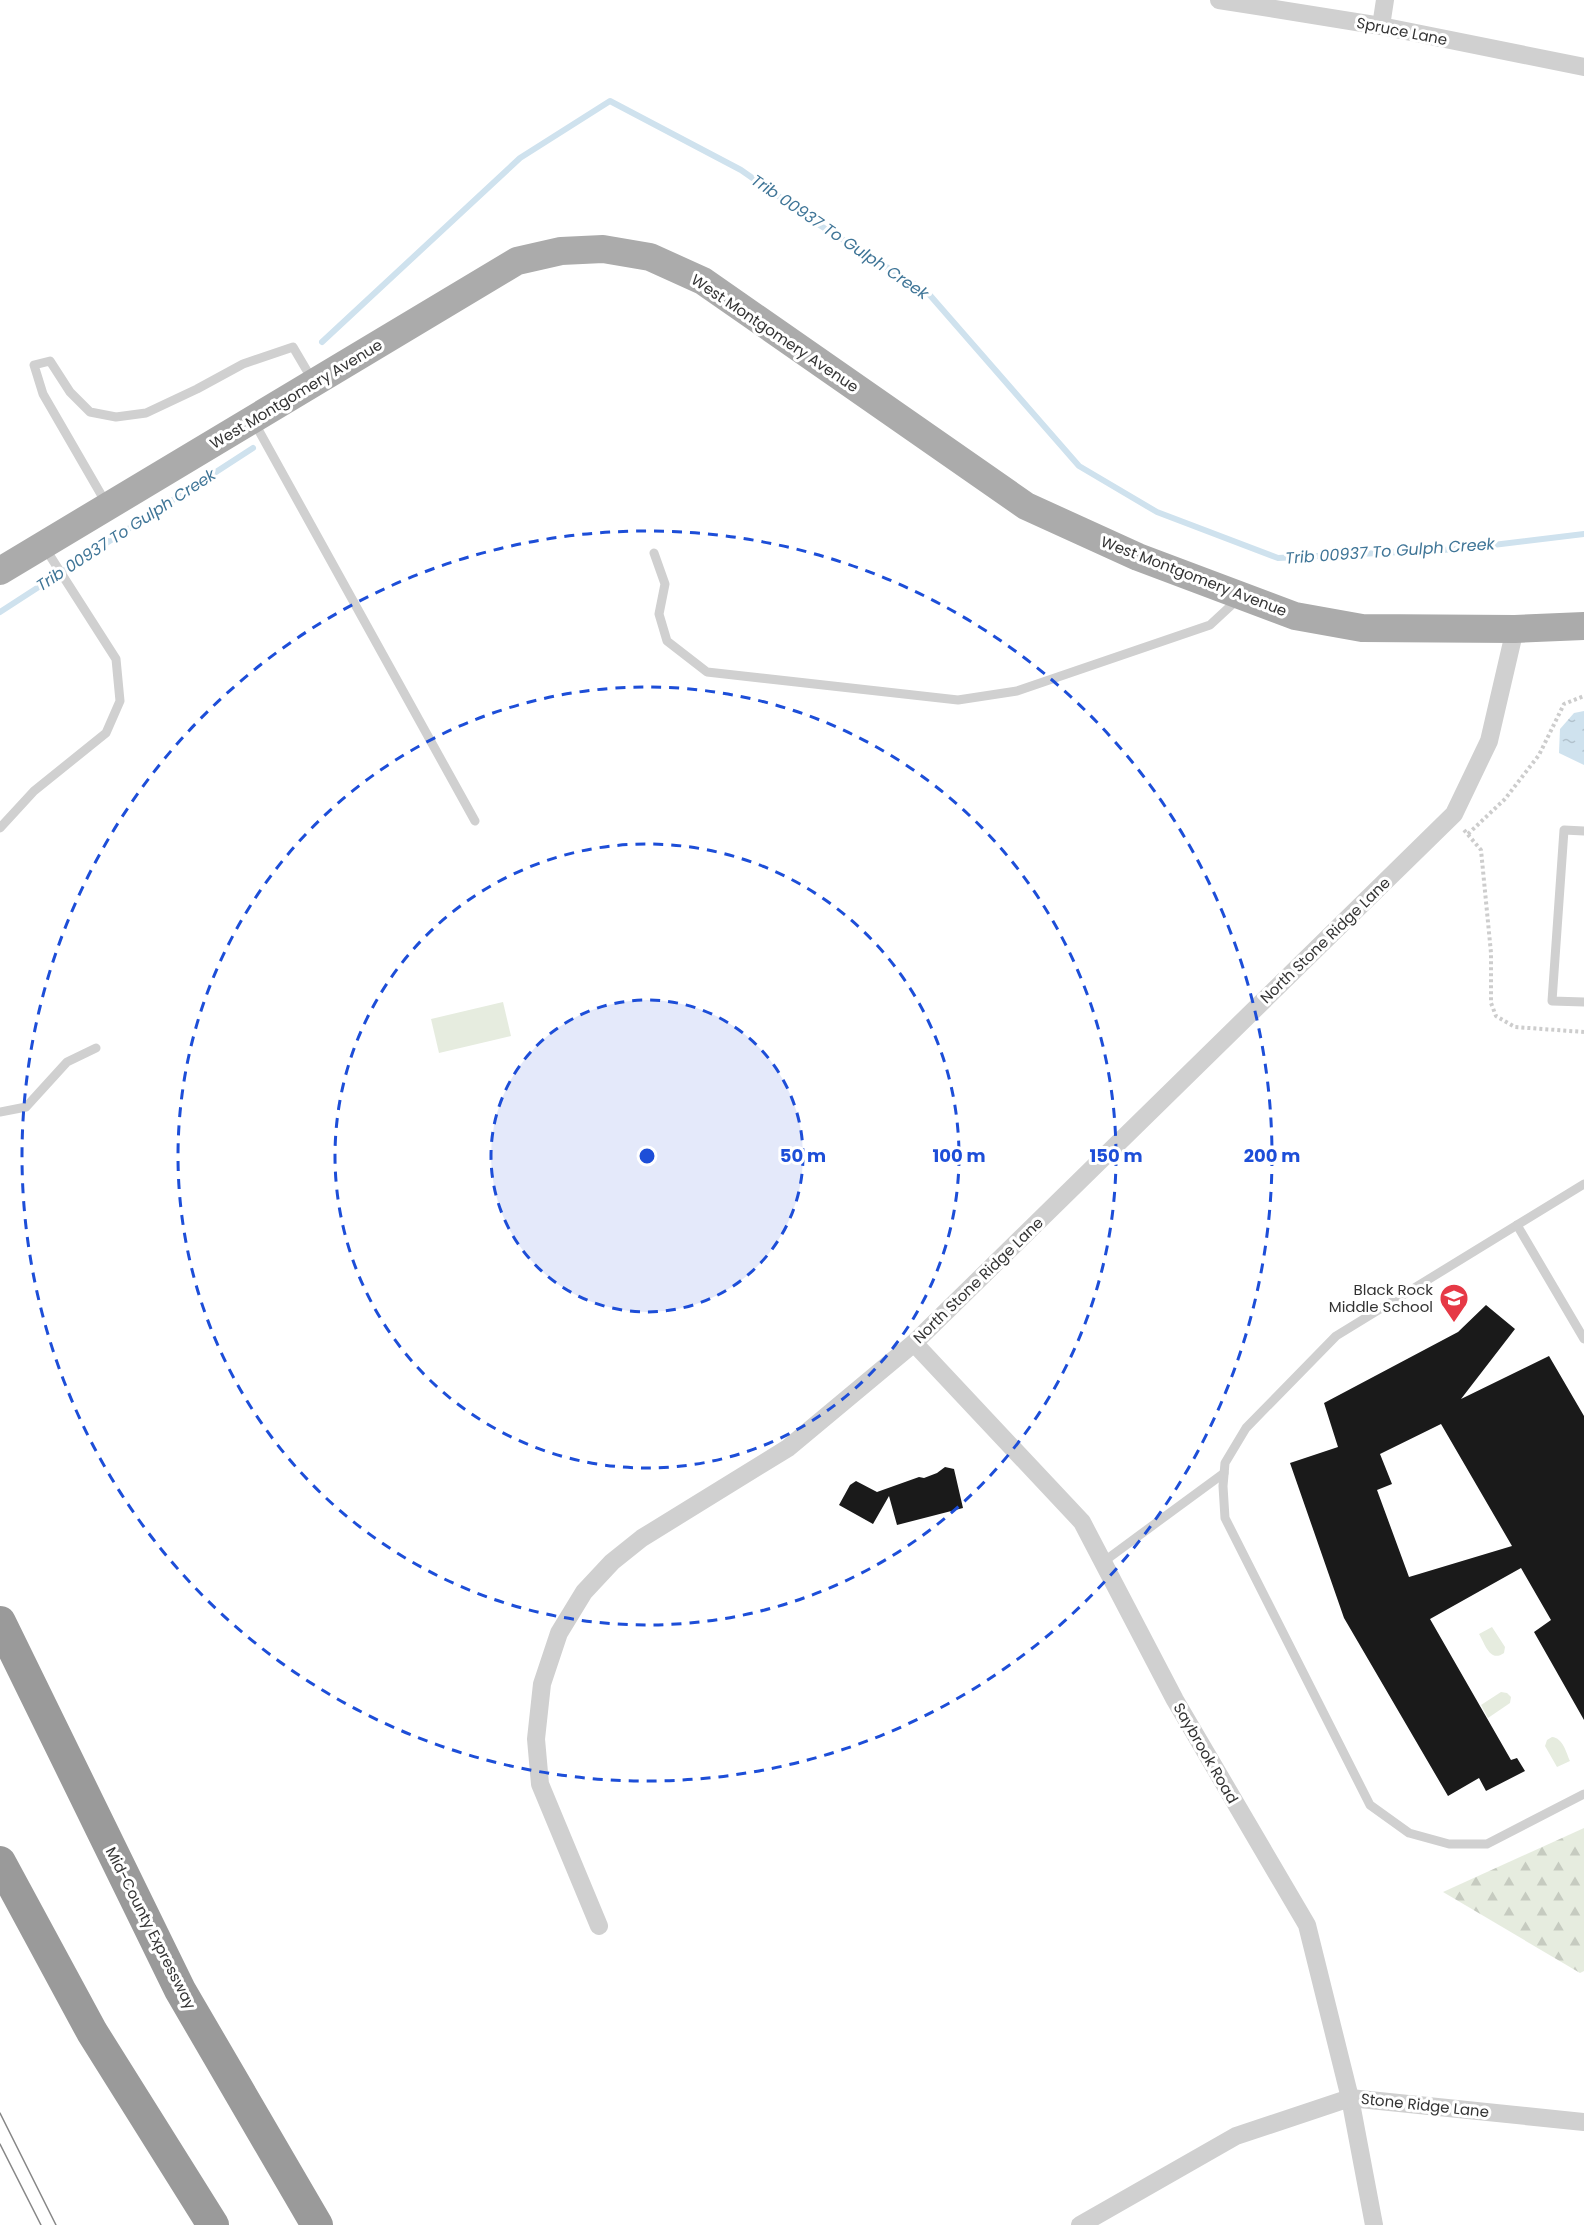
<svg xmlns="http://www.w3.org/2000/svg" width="1584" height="2225" font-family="Poppins,sans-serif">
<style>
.forest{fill:url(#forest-firs)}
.garden{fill:#e6ecdf}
.water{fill:url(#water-ripples)}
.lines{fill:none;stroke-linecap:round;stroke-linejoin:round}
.stream{stroke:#cfe2ee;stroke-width:6}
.building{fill:#1a1a1a;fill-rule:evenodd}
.path{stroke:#cdcdcd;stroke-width:4;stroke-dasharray:3 3;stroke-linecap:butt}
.service{stroke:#d0d0d0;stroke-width:9}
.minor{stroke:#d0d0d0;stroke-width:18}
.primary{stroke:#ababab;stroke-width:28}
.motorway{stroke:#9a9a9a;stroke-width:32}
.tram{stroke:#888;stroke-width:1.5}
.ring{fill:none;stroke:#1d4ed8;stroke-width:3;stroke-dasharray:10 8}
.labels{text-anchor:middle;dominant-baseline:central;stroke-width:6;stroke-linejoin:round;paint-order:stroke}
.street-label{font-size:15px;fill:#333;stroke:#fff}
.poi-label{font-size:15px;fill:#333;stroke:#fff;text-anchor:end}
.water-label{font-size:16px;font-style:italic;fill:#3f7597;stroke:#fff}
.centre{fill:#1d4ed8;stroke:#fff;stroke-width:3}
.ring-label{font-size:18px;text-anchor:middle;font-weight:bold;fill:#1d4ed8;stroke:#fff;stroke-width:6;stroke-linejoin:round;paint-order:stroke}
</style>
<defs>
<pattern id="forest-firs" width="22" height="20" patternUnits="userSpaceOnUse" patternTransform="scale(1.5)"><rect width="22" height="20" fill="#e6ecdf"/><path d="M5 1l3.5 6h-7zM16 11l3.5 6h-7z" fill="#c6cbc0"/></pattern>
<pattern id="water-ripples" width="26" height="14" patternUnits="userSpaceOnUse" patternTransform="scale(1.5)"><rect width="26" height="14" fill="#cfe2ee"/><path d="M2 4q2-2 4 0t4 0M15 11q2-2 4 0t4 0" fill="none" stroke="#b2c2cd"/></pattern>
</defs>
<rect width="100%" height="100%" fill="#fff"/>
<path class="forest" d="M1584,1828V1971L1580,1973L1443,1892Z"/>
<g class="garden">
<path d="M503,1002L511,1036L439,1053L431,1019Z"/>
<path d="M1492,1627L1505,1647L1504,1653C1490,1663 1485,1644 1479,1634Z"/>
<path d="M1501,1692L1507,1693L1511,1697L1510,1703L1488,1718L1481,1705Z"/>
<path d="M1552,1737C1563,1738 1566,1752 1570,1761L1557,1767L1545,1746L1547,1740Z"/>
</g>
<path class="water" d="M1584,711V765L1559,753L1560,729L1574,713Z"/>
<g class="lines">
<g class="stream">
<path d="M322,342L520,158L610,101L741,170L821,226L928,293L1079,466L1157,512L1278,558L1460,549L1584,534"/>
<path d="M0,612L253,448"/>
</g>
</g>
<g class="building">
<path d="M1486,1305L1515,1329L1461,1399L1549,1356L1584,1416V1720L1534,1632L1551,1620L1521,1568L1430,1619L1511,1760L1517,1758L1525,1771L1486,1791L1479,1778L1448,1796L1344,1618L1290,1463L1338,1447L1324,1403L1458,1332ZM1441,1424L1512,1546L1409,1577L1377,1490L1392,1484L1380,1454Z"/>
<path d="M945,1467L954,1469L963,1508L897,1525L889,1496L873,1524L839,1505L850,1485L856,1481L877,1492L919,1477L924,1478L937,1473Z"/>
</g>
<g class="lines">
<g class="path">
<path d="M1464,830L1481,850L1491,953V1003L1496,1016L1515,1027L1584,1032"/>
<path d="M1468,834L1505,799L1539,755L1564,704L1584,696"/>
</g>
<g class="service">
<path d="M254,422L475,821"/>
<path d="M106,503L43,394L34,365L50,361L70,392L90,412L116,417L146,413L197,389L243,364L293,347L313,381"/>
<path d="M654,553L665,584L659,614L667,641L707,672L958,700L1017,691L1210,625L1237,600"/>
<path d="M0,828L34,791L106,733L120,701L116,659L45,548"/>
<path d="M1584,831L1564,830L1552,1001L1584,1002"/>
<path d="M0,1112L26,1107L67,1062L96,1048"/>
<path d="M1584,1184L1336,1336L1246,1428L1225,1463L1223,1486L1225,1518L1370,1805L1409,1833L1449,1844H1487L1584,1794"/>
<path d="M1517,1225L1584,1339"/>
<path d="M1103,1562L1224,1473"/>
</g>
<g class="minor">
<path d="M1219,0L1381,26L1584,67"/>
<path d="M1381,26L1385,0"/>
<path d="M914,1343L1082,1522L1175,1700L1307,1925L1350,2098L1374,2225"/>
<path d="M599,1926L540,1784L536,1739L542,1684L559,1633L584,1592L612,1562L642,1538L788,1448L914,1343L1454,814L1489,741L1515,629"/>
<path d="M1080,2225L1236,2136L1350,2098L1584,2122"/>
</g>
<path class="primary" d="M0,571L517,261L561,251L603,249L650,257L703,281L1026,506L1138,557L1295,616L1362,628L1515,629L1584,626"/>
<g class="motorway">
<path d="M0,1622L180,1990L317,2225"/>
<path d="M0,1862L92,2032L213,2225"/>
</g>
<g class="tram">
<path d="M0,2113L56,2225"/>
<path d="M0,2144L41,2225"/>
</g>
</g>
<circle cx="647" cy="1156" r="156" fill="#1d4ed8" fill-opacity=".12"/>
<g class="ring">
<circle cx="647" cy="1156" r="156"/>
<circle cx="647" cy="1156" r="312"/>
<circle cx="647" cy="1156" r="469"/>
<circle cx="647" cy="1156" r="625"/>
</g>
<defs>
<g id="school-pin" transform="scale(1.5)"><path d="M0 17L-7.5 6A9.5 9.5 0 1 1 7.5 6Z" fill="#e63946" stroke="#fff"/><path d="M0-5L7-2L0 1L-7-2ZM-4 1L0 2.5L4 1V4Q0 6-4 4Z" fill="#fff"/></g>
</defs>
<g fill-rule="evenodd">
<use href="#school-pin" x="1454" y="1298"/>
</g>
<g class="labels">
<g class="street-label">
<text transform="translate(1402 31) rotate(11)">Spruce Lane</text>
<text transform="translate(775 333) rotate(34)">West Montgomery Avenue</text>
<text transform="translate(296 394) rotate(-31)">West Montgomery Avenue</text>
<text transform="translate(1194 576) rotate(21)">West Montgomery Avenue</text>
<text transform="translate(1325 940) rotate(-44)">North Stone Ridge Lane</text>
<text transform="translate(978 1280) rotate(-44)">North Stone Ridge Lane</text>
<text transform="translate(1206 1753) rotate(60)">Saybrook Road</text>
<text transform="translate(151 1928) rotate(63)">Mid-County Expressway</text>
<text transform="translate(1425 2105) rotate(6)">Stone Ridge Lane</text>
</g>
<g class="poi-label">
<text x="1433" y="1289">Black Rock<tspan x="1433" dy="17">Middle School</tspan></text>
</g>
<g class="water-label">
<text transform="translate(840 237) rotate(34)">Trib 00937 To Gulph Creek</text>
<text transform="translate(126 530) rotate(-33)">Trib 00937 To Gulph Creek</text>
<text transform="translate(1390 551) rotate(-4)">Trib 00937 To Gulph Creek</text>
</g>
</g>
<circle cx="647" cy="1156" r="9" class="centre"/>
<g class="ring-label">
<text x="803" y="1162">50 m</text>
<text x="959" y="1162">100 m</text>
<text x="1116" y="1162">150 m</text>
<text x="1272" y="1162">200 m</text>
</g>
</svg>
